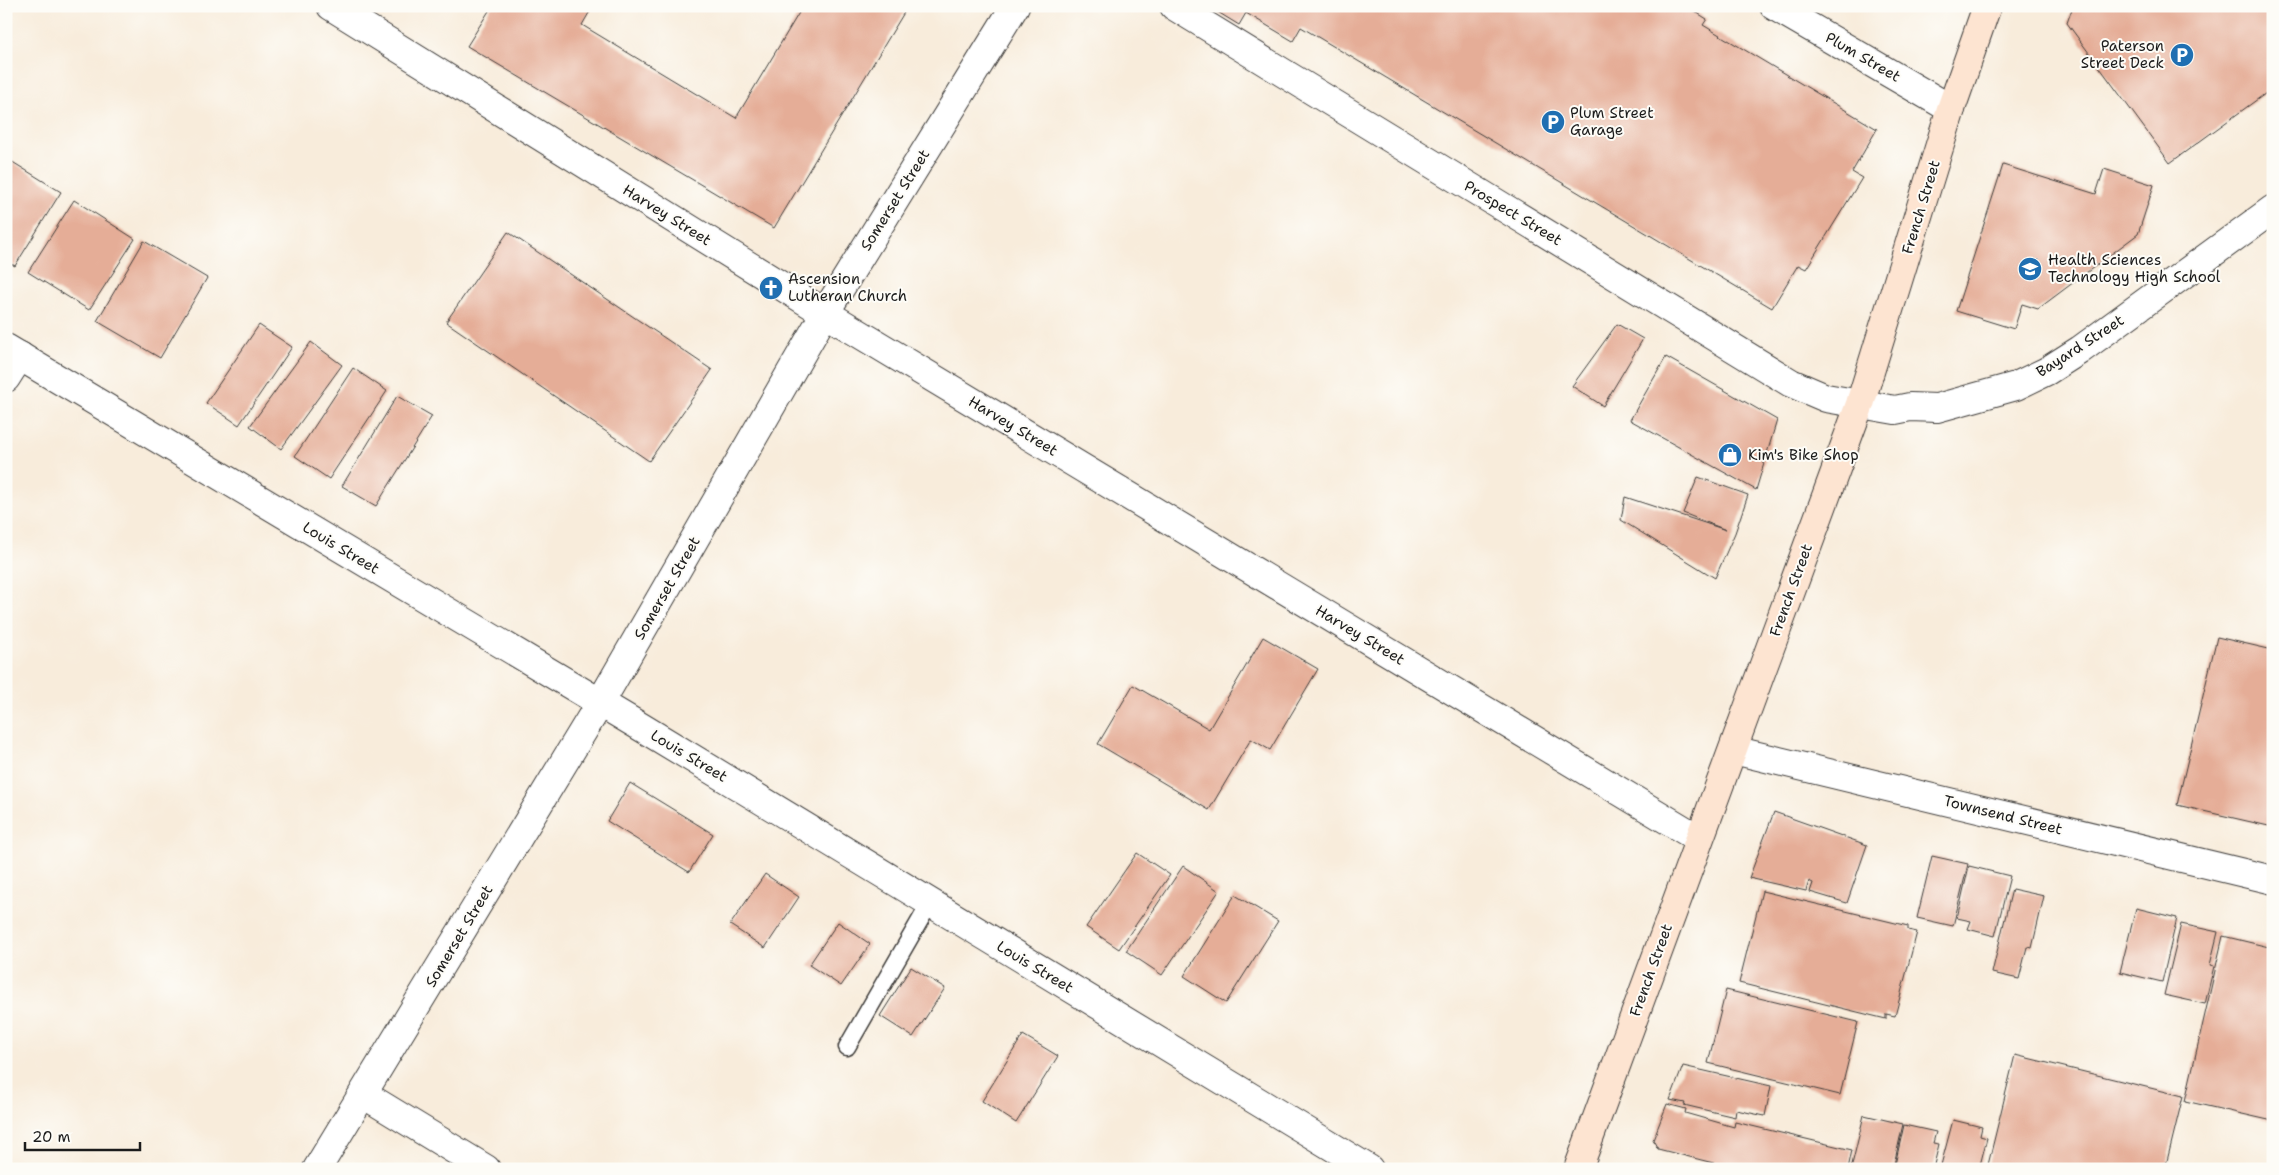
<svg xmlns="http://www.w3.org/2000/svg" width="2279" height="1175" font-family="'Shantell Sans',sans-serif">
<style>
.building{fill:#e5ad97}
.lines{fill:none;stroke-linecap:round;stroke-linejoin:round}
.lane-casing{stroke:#3d3b39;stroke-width:19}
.street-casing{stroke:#3d3b39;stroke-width:30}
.secondary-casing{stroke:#3d3b39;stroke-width:30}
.lane{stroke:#fff;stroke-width:16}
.street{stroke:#fff;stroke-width:28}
.secondary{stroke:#fde4d1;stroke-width:28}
.labels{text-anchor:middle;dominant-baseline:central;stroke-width:4;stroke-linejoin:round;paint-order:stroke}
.poi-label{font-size:15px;fill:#1c1c1c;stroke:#fdfcf7;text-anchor:start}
.street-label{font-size:15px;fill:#1c1c1c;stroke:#fdfcf7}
</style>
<rect width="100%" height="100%" fill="#fdfcf7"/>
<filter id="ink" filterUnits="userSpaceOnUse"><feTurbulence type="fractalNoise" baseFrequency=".02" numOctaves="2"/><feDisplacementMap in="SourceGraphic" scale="10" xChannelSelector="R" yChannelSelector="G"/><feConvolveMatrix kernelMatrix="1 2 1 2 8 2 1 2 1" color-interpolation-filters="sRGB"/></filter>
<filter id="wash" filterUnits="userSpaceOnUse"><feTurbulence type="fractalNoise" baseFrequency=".0096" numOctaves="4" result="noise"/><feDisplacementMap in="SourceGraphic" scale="20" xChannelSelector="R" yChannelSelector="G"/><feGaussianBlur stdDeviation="1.12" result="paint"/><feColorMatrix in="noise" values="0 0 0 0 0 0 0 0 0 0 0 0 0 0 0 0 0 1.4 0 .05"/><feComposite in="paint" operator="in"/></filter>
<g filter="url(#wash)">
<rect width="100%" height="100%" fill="#f8ecdb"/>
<g id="blocks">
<g class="building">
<path d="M492,6H593L582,25L736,118L803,6H908L774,228L467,46Z"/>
<path d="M1208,6H1686L1707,19L1703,25L1877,129L1852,172L1862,178L1806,269L1798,265L1772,308L1301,27L1293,41L1246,13L1239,25Z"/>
<path d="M2073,6H2273V88L2170,163L2067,23Z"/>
<path d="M6,158L61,192L15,266L6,261Z"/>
<path d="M2003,165L2096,194L2104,169L2154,185L2138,234L2038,309L2022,304L2014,329L1956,311Z"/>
<path d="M74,200L135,239L89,310L28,272Z"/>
<path d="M508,232L712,370L649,461L446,322Z"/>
<path d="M144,241L207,278L160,358L97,321Z"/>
<path d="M1617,324L1643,339L1603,406L1572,386Z"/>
<path d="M259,325L292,347L239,425L206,403Z"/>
<path d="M311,342L342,365L281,449L250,426Z"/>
<path d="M1666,357L1777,420L1756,490L1630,420Z"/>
<path d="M353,368L387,391L329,479L295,456Z"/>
<path d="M397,396L432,416L376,506L342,486Z"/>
<path d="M1698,477L1748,495L1735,533L1715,578L1621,520L1625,497L1726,530L1683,513Z"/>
<path d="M1263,637L1318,669L1270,750L1251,739L1209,810L1098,744L1133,685L1209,729Z"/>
<path d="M2217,637L2273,650V827L2177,805Z"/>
<path d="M630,783L713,834L689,872L607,821Z"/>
<path d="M1774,812L1867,845L1847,903L1810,892L1813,883L1809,881L1806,891L1749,878Z"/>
<path d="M1137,853L1170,875L1119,949L1086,927Z"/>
<path d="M1932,856L1968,864L1953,926L1917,918Z"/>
<path d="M1183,866L1219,891L1162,975L1126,951Z"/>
<path d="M1969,866L2010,876L1995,936L1968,929L1971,921L1957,918Z"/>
<path d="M765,874L799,897L765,948L730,925Z"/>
<path d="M2012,889L2044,896L2032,948L2027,947L2019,979L1992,973Z"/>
<path d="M1762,891L1908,926V930L1917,932L1895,1016L1886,1014V1019L1739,983Z"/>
<path d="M1235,895L1278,921L1226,1003L1184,976Z"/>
<path d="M2136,908L2177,918L2162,982L2120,972Z"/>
<path d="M838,922L870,944L841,986L809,965Z"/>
<path d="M2181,924L2218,932L2210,965L2214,966L2205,1004L2164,995Z"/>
<path d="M2223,936L2273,948V1121L2185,1101Z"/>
<path d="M911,967L945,988L913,1037L880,1016Z"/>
<path d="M1726,990L1858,1022L1840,1095L1708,1063Z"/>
<path d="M1023,1035L1058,1056L1016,1123L982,1101Z"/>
<path d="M2015,1055L2183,1096L2165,1169H1987Z"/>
<path d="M1683,1066L1771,1086L1765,1116L1736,1110L1735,1117L1684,1105L1685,1103L1670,1100Z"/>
<path d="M1667,1104L1686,1109L1685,1113L1734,1127L1735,1122L1852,1150L1848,1169H1737L1658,1149L1653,1140Z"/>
<path d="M1864,1115L1903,1124L1893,1169H1851Z"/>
<path d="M1953,1120L1982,1127L1980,1136L1987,1138L1979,1169H1940Z"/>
<path d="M1904,1125L1936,1132L1933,1143L1939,1144L1933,1169H1894Z"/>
</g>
</g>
</g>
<g filter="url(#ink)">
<use href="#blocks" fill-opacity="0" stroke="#3d3b39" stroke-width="1"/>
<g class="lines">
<g class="lane-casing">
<path id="lane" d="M847,1047L930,903"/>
</g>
<g class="street-casing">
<g id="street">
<path d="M331,6L825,313L1699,839"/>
<path d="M1174,6L1791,383L1826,398L1895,410L1910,407L1937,408L2016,386L2047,371L2080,350L2273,209"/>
<path d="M1774,6L1951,109"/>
<path d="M6,348L641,727L1369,1169"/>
<path d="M6,378L20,356"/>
<path d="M1733,750L2273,880"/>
<path d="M363,1094L486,1169"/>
<path d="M317,1169L600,703L825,313L1015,6"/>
</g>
</g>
<g class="secondary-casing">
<path id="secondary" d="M1578,1169L1860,404L1951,109L1987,6"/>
</g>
<use href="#lane" class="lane"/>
<use href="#street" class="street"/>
<use href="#secondary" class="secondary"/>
</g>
</g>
<defs>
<g id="parking-disc" transform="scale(1.25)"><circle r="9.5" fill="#1f6fb2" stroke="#fdfcf7"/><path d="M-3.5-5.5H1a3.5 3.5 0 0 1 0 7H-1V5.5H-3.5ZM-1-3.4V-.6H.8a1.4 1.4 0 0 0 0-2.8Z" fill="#fff"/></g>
<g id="school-disc" transform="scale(1.25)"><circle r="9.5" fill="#1f6fb2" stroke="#fdfcf7"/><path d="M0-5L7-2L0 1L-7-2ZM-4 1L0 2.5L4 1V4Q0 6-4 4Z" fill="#fff"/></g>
<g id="church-disc" transform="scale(1.25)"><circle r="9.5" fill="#1f6fb2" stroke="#fdfcf7"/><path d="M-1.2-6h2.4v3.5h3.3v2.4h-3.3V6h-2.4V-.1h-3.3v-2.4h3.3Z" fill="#fff"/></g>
<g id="shop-disc" transform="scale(1.25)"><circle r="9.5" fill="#1f6fb2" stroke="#fdfcf7"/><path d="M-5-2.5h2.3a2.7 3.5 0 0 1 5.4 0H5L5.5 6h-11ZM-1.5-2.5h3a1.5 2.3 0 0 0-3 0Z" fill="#fff"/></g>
</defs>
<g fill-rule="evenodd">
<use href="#parking-disc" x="2182" y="55"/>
<use href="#parking-disc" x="1553" y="122"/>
<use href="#school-disc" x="2030" y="269"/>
<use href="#church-disc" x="771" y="288"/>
<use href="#shop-disc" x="1730" y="455"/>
</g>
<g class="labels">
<g class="poi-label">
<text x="2164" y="46" text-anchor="end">Paterson<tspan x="2164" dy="17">Street Deck</tspan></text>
<text x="1570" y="113">Plum Street<tspan x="1570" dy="17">Garage</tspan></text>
<text x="2048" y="260">Health Sciences<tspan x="2048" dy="17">Technology High School</tspan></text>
<text x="788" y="279">Ascension<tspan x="788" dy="17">Lutheran Church</tspan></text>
<text x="1748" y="455">Kim's Bike Shop</text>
</g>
<g class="street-label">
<text transform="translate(1863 57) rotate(30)">Plum Street</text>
<text transform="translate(895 200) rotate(-58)">Somerset Street</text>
<text transform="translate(1921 207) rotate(-73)">French Street</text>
<text transform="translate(1513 213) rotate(31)">Prospect Street</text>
<text transform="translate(667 215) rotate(32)">Harvey Street</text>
<text transform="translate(2080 346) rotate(-33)">Bayard Street</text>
<text transform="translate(1013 426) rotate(31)">Harvey Street</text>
<text transform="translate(341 548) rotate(31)">Louis Street</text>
<text transform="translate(667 588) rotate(-60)">Somerset Street</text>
<text transform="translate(1791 590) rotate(-70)">French Street</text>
<text transform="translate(1360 635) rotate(31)">Harvey Street</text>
<text transform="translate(689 756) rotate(31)">Louis Street</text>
<text transform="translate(2003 815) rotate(14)">Townsend Street</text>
<text transform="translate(459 936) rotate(-59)">Somerset Street</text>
<text transform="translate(1035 967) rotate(31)">Louis Street</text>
<text transform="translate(1651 970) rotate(-70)">French Street</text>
</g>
</g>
<rect width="2279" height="1175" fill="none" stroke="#fdfcf7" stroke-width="25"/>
<path d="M25 1142v8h115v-8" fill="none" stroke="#1c1c1c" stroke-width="2.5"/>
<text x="32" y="1142" font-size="15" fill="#1c1c1c" stroke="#fdfcf7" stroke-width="4" paint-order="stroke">20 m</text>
</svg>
